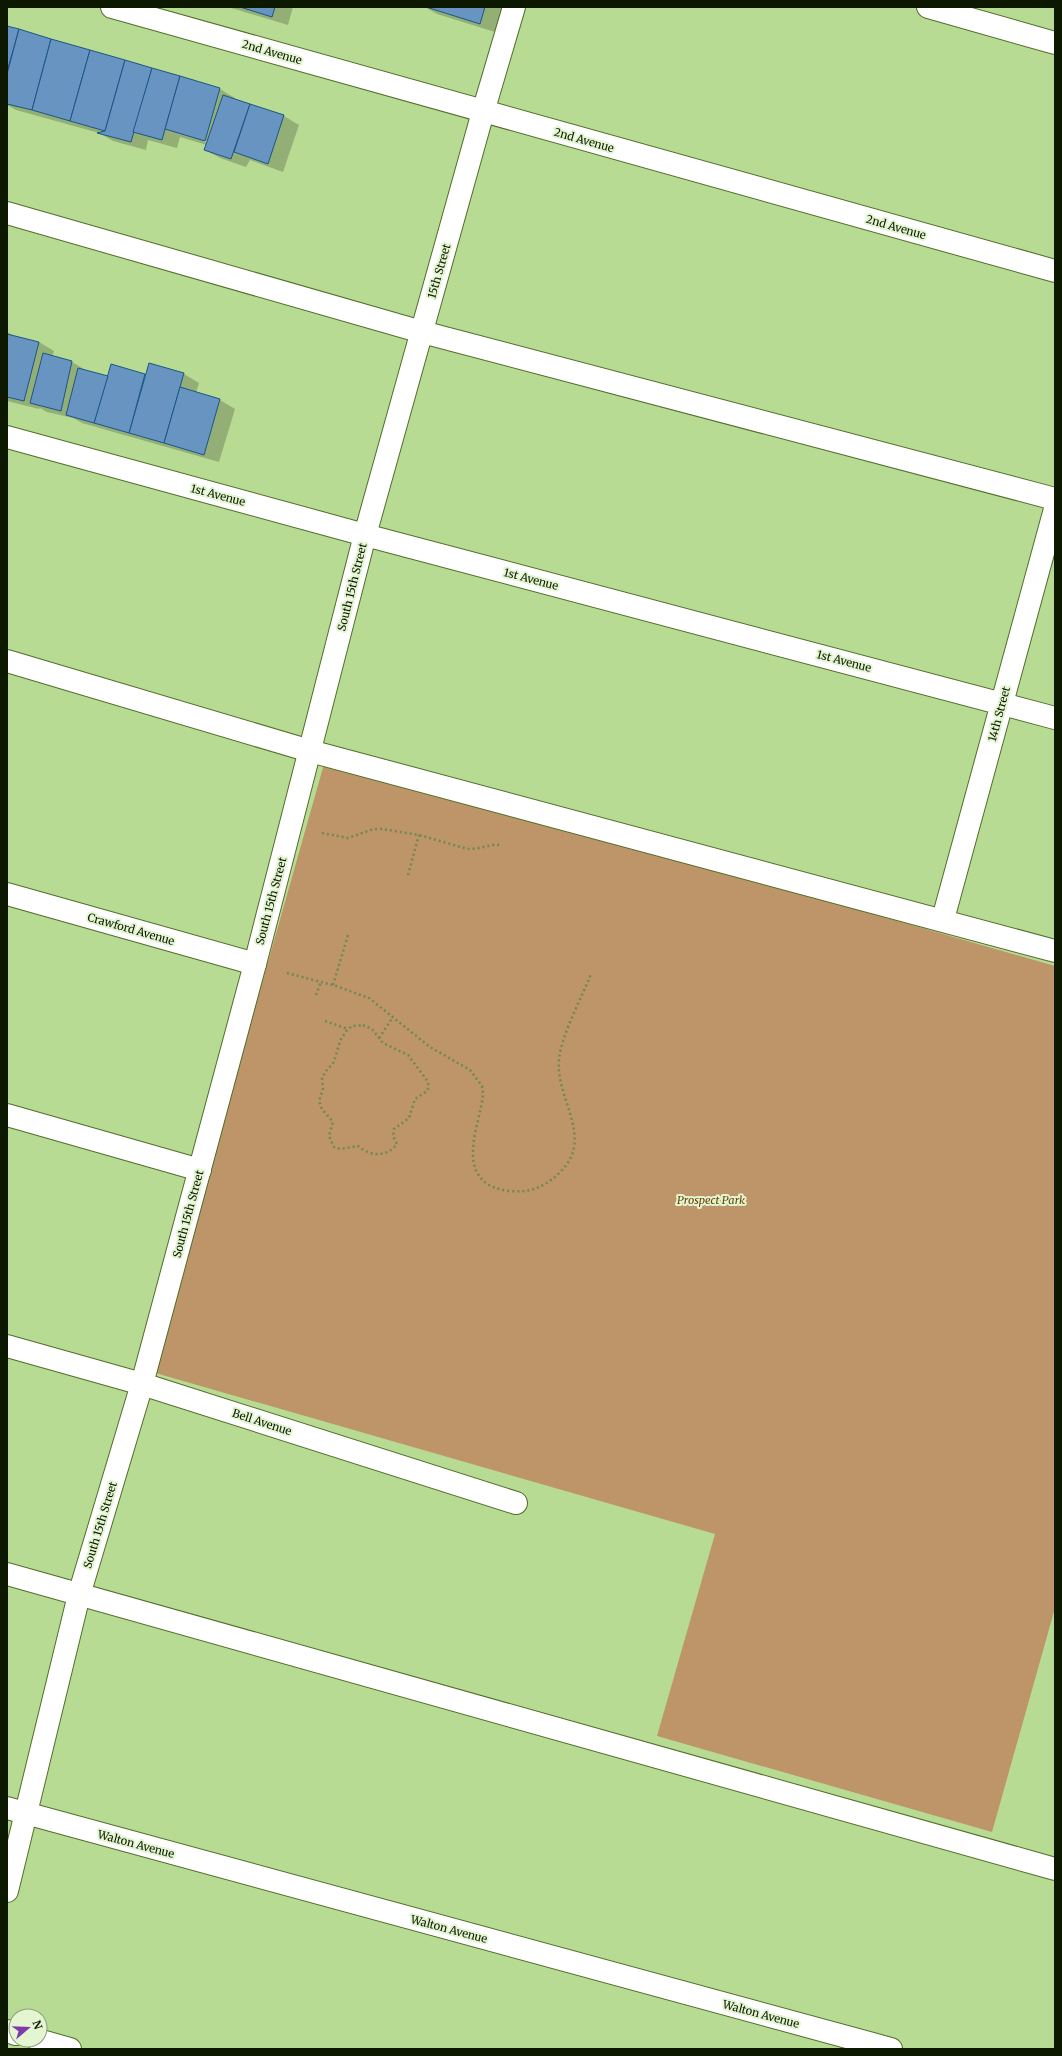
<svg xmlns="http://www.w3.org/2000/svg" width="1062" height="2056" font-family="Merriweather,serif">
<style>
.green{fill:#bd9568}
.shadow{fill:#0003;fill-rule:evenodd}
.building{fill:#6894c1;stroke:#1b5587}
.lines{fill:none;stroke-linecap:round;stroke-linejoin:round}
.minor-casing{stroke:#516e2a;stroke-width:24}
.path{stroke:#6f8855;stroke-width:2.5;stroke-dasharray:2 3;stroke-linecap:butt}
.minor{stroke:#fff;stroke-width:22}
.labels{text-anchor:middle;dominant-baseline:central;stroke-width:4;stroke-linejoin:round;paint-order:stroke}
.street-label{font-size:11px;fill:#0c1800;stroke:#e3f5d1}
.park-label{font-size:11px;font-style:italic;fill:#693f00;stroke:#e3f5d1}
</style>
<rect width="100%" height="100%" fill="#b8db93"/>
<path class="green" d="M326,757L1055,966V1608L992,1832L657,1736L715,1534L152,1372Z"/>
<g class="shadow">
<path d="M228,7H293L288,25Z"/>
<path d="M425,7H503L495,32L437,14Z"/>
<path d="M7,28L220,89L235,98L234,100L284,116L299,125L283,172L250,160L246,167L220,158L205,150L207,145L180,137L177,148L148,140L146,150L113,141L99,133L16,110L7,105ZM201,138L208,142V144L200,139Z"/>
<path d="M7,332L16,337L39,342L54,351L52,357L72,362L87,371L108,378L111,366L146,375L149,364L184,374L199,383L196,393L220,400L235,409L219,462L82,423L73,418L47,412L40,408L39,409L7,401Z"/>
</g>
<g class="building">
<path d="M240,7H275L272,17Z"/>
<path d="M426,7H485L480,24Z"/>
<path d="M7,26L19,29L7,72Z"/>
<path d="M19,29L51,39L32,110L7,104V74Z"/>
<path d="M51,39L90,50L70,121L32,110Z"/>
<path d="M90,50L125,60L105,131L70,121Z"/>
<path d="M125,60L152,68L131,142L97,133L105,131Z"/>
<path d="M152,68L180,76L162,140L133,132Z"/>
<path d="M180,76L220,88L205,141L165,129Z"/>
<path d="M223,95L250,104L231,159L204,150Z"/>
<path d="M250,104L284,115L268,164L234,152Z"/>
<path d="M7,334L39,342L24,401L7,397Z"/>
<path d="M43,353L72,361L61,411L30,403Z"/>
<path d="M149,363L184,373L164,443L129,433Z"/>
<path d="M111,364L145,374L129,433L94,423Z"/>
<path d="M78,368L108,376L94,423L66,415Z"/>
<path d="M180,387L220,399L204,455L164,443Z"/>
</g>
<g class="lines">
<g class="minor-casing">
<g id="minor">
<path d="M112,7L1055,271"/>
<path d="M928,7L1055,43"/>
<path d="M7,213L422,332L1055,499"/>
<path d="M7,437L365,535L1055,718"/>
<path d="M7,661L310,751L1055,951"/>
<path d="M7,894L255,964"/>
<path d="M943,919L1055,509"/>
<path d="M7,1115L200,1170"/>
<path d="M7,1346L142,1384L516,1503"/>
<path d="M7,1574L1055,1869"/>
<path d="M7,1808L891,2049"/>
<path d="M7,1891L79,1595L142,1384L255,964L365,535L483,112L514,7"/>
<path d="M7,2031L16,2034"/>
<path d="M38,2040L70,2049"/>
</g>
</g>
<g class="path">
<path d="M322,833L348,838L374,829H382L419,835L468,849C480,849 490,844 502,845"/>
<path d="M408,875L419,835"/>
<path d="M287,973L336,986L369,998L430,1047L470,1070L482,1086L483,1094C481,1121 458,1166 489,1185C501,1192 525,1194 539,1187C548,1183 556,1177 563,1169C593,1136 555,1097 559,1059C562,1034 581,999 591,974"/>
<path d="M333,985L348,935"/>
<path d="M316,995L321,982"/>
<path d="M325,1021L348,1029"/>
<path d="M363,1025L372,1029L383,1043L408,1055L426,1079L429,1086L427,1091L415,1099L409,1118L394,1129L393,1136L397,1144C386,1158 370,1156 358,1146L340,1149L334,1147L329,1136L333,1122L322,1109L319,1101L323,1089L322,1078L326,1071L334,1062L340,1041L347,1030L352,1026Z"/>
<path d="M379,1038L393,1017"/>
</g>
<use href="#minor" class="minor"/>
</g>
<g class="labels">
<g class="street-label">
<text transform="translate(272 52) rotate(16)">2nd Avenue</text>
<text transform="translate(584 140) rotate(16)">2nd Avenue</text>
<text transform="translate(896 227) rotate(16)">2nd Avenue</text>
<text transform="translate(439 271) rotate(-74)">15th Street</text>
<text transform="translate(218 495) rotate(15)">1st Avenue</text>
<text transform="translate(531 579) rotate(15)">1st Avenue</text>
<text transform="translate(352 587) rotate(-76)">South 15th Street</text>
<text transform="translate(844 661) rotate(15)">1st Avenue</text>
<text transform="translate(999 714) rotate(-75)">14th Street</text>
<text transform="translate(271 901) rotate(-75)">South 15th Street</text>
<text transform="translate(131 929) rotate(16)">Crawford Avenue</text>
<text transform="translate(188 1214) rotate(-75)">South 15th Street</text>
<text transform="translate(262 1422) rotate(18)">Bell Avenue</text>
<text transform="translate(100 1525) rotate(-73)">South 15th Street</text>
<text transform="translate(136 1844) rotate(15)">Walton Avenue</text>
<text transform="translate(449 1929) rotate(15)">Walton Avenue</text>
<text transform="translate(761 2014) rotate(15)">Walton Avenue</text>
</g>
<g class="park-label">
<text x="711" y="1200">Prospect Park</text>
</g>
</g>
<rect width="1062" height="2056" fill="none" stroke="#0c1800" stroke-width="16"/>
<g transform="translate(28 2028) rotate(71)"><circle r="19" fill="#e3f5d1" stroke="#8d9d7d"/>
<path d="M0-3L7 15L0 10L-7 15Z" fill="#7f39ac"/>
<text y="-6" font-size="11" font-weight="bold" text-anchor="middle" fill="#0c1800">N</text>
</g>
</svg>
